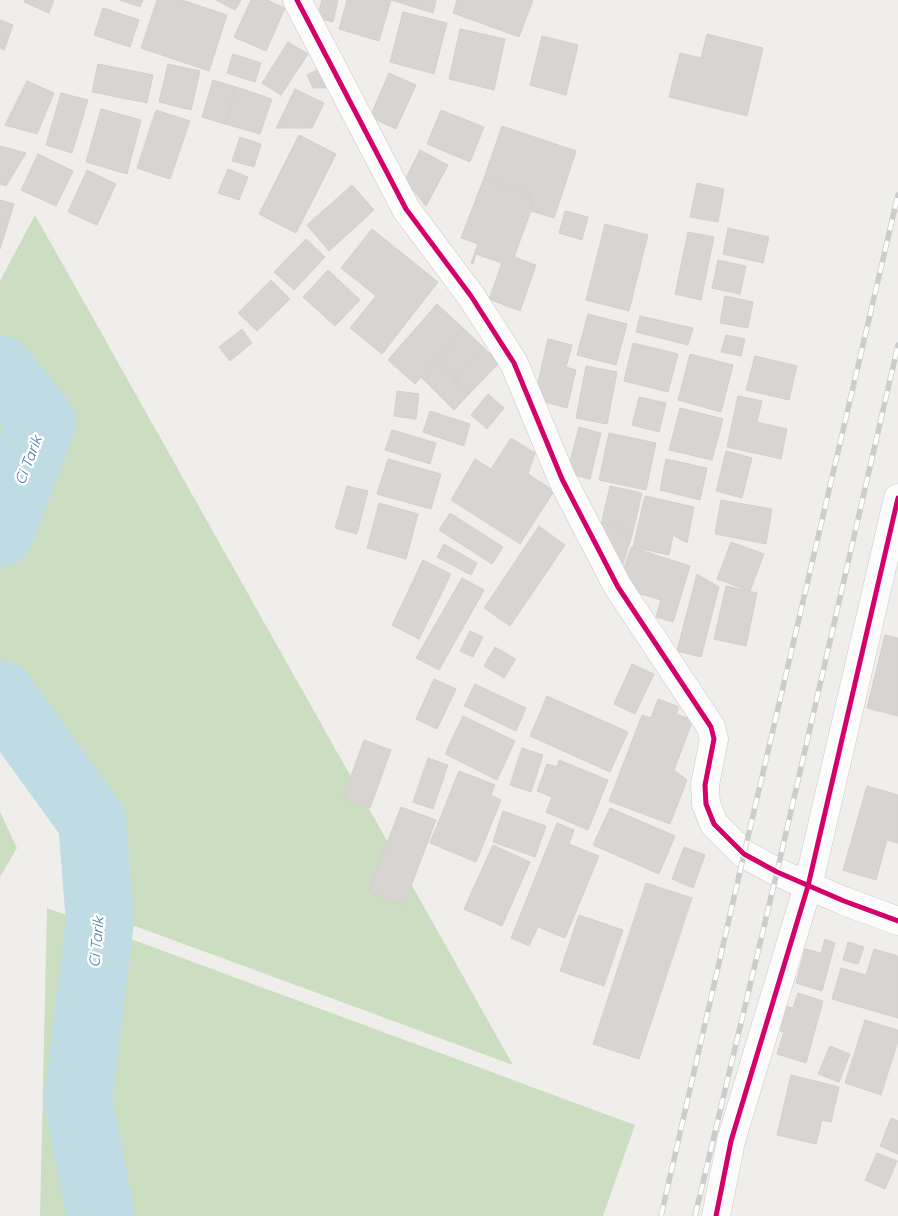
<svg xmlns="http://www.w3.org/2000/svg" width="898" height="1216" font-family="Quicksand,sans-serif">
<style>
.forest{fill:#cbdec1}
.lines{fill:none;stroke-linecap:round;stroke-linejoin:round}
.river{stroke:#bfdbe3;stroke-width:68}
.building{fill:#d7d4d2;stroke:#d3d0cc}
.minor-casing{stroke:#c9c8c7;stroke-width:29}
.minor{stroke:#fdfcfc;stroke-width:28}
.rail-casing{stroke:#ccc;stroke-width:5.5}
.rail{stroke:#fff;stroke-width:4;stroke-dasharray:11;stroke-linecap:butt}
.cycleway-casing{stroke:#fff;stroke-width:8}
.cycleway{stroke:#d6006c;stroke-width:5}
.labels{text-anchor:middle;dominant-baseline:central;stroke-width:5;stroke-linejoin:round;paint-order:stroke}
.water-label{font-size:15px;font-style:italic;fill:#4a7aab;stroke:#fff}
</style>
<rect width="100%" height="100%" fill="#f0eeeb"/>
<g class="forest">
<path d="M35,215L513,1065L124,922L0,707V281Z"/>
<path d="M0,812L17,848L0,877Z"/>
<path d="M47,908L635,1125L603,1216H40Z"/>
</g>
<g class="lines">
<g class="river">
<path d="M0,369L42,422L0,533"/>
<path d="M0,694L92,821L100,921L78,1101L101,1216"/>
</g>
</g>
<g class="building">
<path d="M25,0H54L49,13L24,2Z"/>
<path d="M120,0H143L140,7Z"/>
<path d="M157,0H182L227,15L209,71L141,48Z"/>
<path d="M216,0H241L235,10Z"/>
<path d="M251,0H267L285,8L266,51L234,37Z"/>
<path d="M322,0H338L333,22L317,18Z"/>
<path d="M347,0H436L433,13L391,0L379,41L339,29Z"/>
<path d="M457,0H533L519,37L453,13Z"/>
<path d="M103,8L139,20L130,47L94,35Z"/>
<path d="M403,12L447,23L434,74L390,62Z"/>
<path d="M0,20L13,25L4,50L0,48Z"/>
<path d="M460,29L505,39L494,90L449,79Z"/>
<path d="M707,34L763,48L747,116L669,97L680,53L701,58Z"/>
<path d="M542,36L578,45L566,95L530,85Z"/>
<path d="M288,42L308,54L281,95L262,83Z"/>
<path d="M233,54L261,63L255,82L227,73Z"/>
<path d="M98,64L153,75L147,103L92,92Z"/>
<path d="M168,64L200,71L191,110L159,102Z"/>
<path d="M317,70L326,88H313L307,75Z"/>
<path d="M389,73L416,85L396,129L370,117Z"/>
<path d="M213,80L236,87L225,124L202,117Z"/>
<path d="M27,81L54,93L37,134L5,125Z"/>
<path d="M236,87L272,99L260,134L225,124Z"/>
<path d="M295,89L324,103L312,128H276Z"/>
<path d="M61,93L88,100L72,153L46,145Z"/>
<path d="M101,109L141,120L127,174L86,162Z"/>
<path d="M156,110L190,121L170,179L137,168Z"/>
<path d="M441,110L484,127L470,162L427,144Z"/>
<path d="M502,126L576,151L554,218L531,211V195L484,178Z"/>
<path d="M299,135L336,154L296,233L259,214Z"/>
<path d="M240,137L261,144L254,167L232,161Z"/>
<path d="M0,146L26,153L6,186L0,184Z"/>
<path d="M420,150L448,165L426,206L405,180Z"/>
<path d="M38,154L73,171L56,206L21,190Z"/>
<path d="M228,169L248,177L239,200L218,193Z"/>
<path d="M87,170L116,184L97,225L68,212Z"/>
<path d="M484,178L531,195V211L514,257L536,265L520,311L489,299L502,263L476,254L473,264L471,263L478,244L461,238Z"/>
<path d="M697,183L724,189L718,222L690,217Z"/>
<path d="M352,185L374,210L329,251L307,225Z"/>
<path d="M0,200L14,204L0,249Z"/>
<path d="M565,211L588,217L582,240L559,233Z"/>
<path d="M605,224L648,235L629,311L586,300Z"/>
<path d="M728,228L769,237L763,263L723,254Z"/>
<path d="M372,229L438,282L382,354L350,328L376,296L341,268Z"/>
<path d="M688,232L714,237L701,300L675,294Z"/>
<path d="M306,239L325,257L294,290L274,272Z"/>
<path d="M718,260L746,266L740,294L712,288Z"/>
<path d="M328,270L360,300L335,326L303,297Z"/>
<path d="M271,280L290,299L257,331L238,313Z"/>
<path d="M725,296L753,302L748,328L720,323Z"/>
<path d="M437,304L464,329L415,384L388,360Z"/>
<path d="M588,314L627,324L616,365L577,355Z"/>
<path d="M640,316L693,328L688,345L636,332Z"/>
<path d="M242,329L252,343L230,361L219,347Z"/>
<path d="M464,329L485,349L455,379L436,361Z"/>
<path d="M726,335L745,339L741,356L721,352Z"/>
<path d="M548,339L572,345L566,367L576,370L567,408L534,399Z"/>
<path d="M633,343L678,354L668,392L624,381Z"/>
<path d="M485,349L499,363L469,394L455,379Z"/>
<path d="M690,354L733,365L721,412L678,400Z"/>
<path d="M755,356L797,366L789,400L746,390Z"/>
<path d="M436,361L469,394L454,410L421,377Z"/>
<path d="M586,366L617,372L607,424L576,418Z"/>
<path d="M397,391L419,394L416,419L394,416Z"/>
<path d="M488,394L504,408L487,429L471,415Z"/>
<path d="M738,396L762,401L757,422L787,429L781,459L727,447Z"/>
<path d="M639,397L666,403L659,432L632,425Z"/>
<path d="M680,408L723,419L712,460L669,450Z"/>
<path d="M430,411L470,424L464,446L423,432Z"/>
<path d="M579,427L601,433L590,479L567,473Z"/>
<path d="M392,430L436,443L430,464L385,450Z"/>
<path d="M609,433L656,443L646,490L599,480Z"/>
<path d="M511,438L535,453L528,474L554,491L520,544L451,500L475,459L491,469Z"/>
<path d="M726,451L752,458L742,498L716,491Z"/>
<path d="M388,459L441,474L431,509L377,494Z"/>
<path d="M666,459L707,468L700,500L660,490Z"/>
<path d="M347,486L368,491L357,534L335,528Z"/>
<path d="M610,486L642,493L633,532L601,525Z"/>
<path d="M645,496L694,507L687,543L673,535L669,555L633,547Z"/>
<path d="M721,500L772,509L766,544L715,534Z"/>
<path d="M379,503L418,514L406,559L367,548Z"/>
<path d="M450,513L503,547L492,564L439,530Z"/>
<path d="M604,523L633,532L622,567L601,525Z"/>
<path d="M539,526L565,545L510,626L484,608Z"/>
<path d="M731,542L764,554L750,591L717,579Z"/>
<path d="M444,544L477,563L471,575L437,557Z"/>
<path d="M631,547L690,566L673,622L656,617L661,600L618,587Z"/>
<path d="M423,560L451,574L419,639L392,625Z"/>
<path d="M697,574L719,587L701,657L677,651Z"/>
<path d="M462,578L484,590L439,670L416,658Z"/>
<path d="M726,586L757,593L746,646L714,639Z"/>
<path d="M470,631L483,637L473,657L460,651Z"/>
<path d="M885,635L898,638V716L867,708Z"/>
<path d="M495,647L516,659L504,678L484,666Z"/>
<path d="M632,664L654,674L635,714L614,704Z"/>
<path d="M434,679L456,689L437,729L416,719Z"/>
<path d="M475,684L526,708L516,731L464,706Z"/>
<path d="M547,696L628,732L610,772L530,736Z"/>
<path d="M658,699L679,707L676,714L693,720L674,770L687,780L670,824L609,801L642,715L651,718Z"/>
<path d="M463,716L515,741L497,780L445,754Z"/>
<path d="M364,740L391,750L370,808L343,798Z"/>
<path d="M522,748L543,755L531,792L510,785Z"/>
<path d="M428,758L448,765L433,809L413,802Z"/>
<path d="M559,760L608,780L588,830L546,812L552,797L537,791L547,764L557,767Z"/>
<path d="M459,771L495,785L491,795L501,800L476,862L430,843Z"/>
<path d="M867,786L898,795V843L887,840L876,880L843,870Z"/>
<path d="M401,807L436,820L404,905L368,892Z"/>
<path d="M610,808L675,836L659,874L593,845Z"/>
<path d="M503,811L546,826L535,857L493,842Z"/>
<path d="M557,823L574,830L569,844L599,856L565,938L538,927L529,946L511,938Z"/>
<path d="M493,845L530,862L502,926L464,909Z"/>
<path d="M684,847L705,855L693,888L672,879Z"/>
<path d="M646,883L692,898L639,1059L593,1044Z"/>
<path d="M579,915L623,930L604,986L560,971Z"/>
<path d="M825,939L835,943L822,991L796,983L805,949L821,953Z"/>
<path d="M848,942L864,947L858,964L843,960Z"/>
<path d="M874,949L898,956V1018L832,999L841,968L866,975Z"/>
<path d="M798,993L823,1001L806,1063L777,1054L784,1032L774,1029L781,1005L793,1008Z"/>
<path d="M865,1020L898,1030V1041L881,1095L845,1083Z"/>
<path d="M830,1046L850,1054L839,1082L818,1074Z"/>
<path d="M791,1075L839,1087L831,1122L822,1120L816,1144L777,1135Z"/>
<path d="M891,1118L898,1121V1154L880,1146Z"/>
<path d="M877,1153L897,1161L885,1189L865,1180Z"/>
</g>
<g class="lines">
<g class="minor-casing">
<g id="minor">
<path d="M297,0L406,209L471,296L514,363L562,479L618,587L711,727L714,739L705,785L706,804L714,824L744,854L777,872L844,901L898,921"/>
<path d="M716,1216L731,1141L808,886L898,498"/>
</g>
</g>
<use href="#minor" class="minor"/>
<g class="rail-casing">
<g id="rail">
<path d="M661,1216L744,854L898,195"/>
<path d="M695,1216L777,872L898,345"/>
</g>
</g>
<use href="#rail" class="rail"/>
<g class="cycleway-casing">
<g id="cycleway">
<path d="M297,0L406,209L471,296L514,363L562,479L618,587L711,727L714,739L705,785L706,804L714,824L744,854L777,872L844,901L898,921"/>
<path d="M716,1216L731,1141L808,886L898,498"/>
</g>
</g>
<use href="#cycleway" class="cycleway"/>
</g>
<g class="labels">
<g class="water-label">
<text transform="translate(28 460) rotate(-69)">Ci Tarik</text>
<text transform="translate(96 942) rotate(-85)">Ci Tarik</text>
</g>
</g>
</svg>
